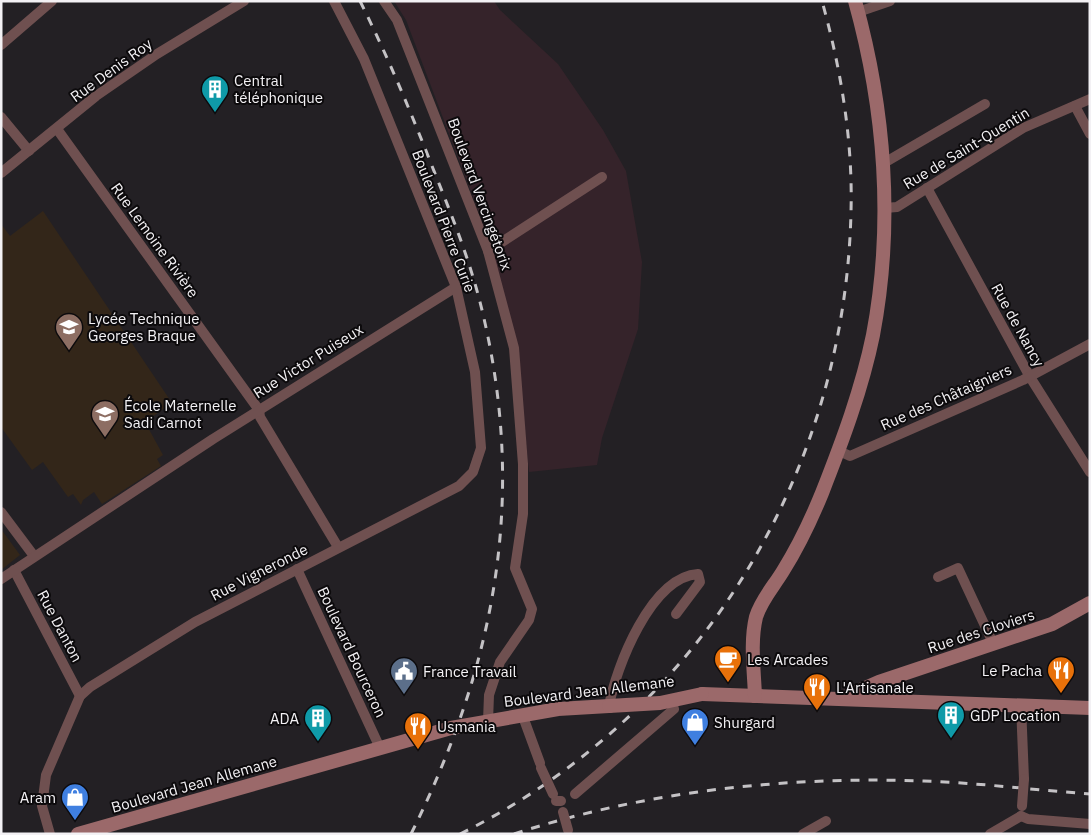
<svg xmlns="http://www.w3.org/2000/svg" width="1091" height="835" font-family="'IBM Plex Sans',sans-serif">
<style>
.industrial{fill:#35232a}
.education{fill:#332619}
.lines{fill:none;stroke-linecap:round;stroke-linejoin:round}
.street{stroke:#6f5050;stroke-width:10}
.secondary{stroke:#9b696a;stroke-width:14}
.rail{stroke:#c4c2c5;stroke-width:3;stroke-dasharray:9 9;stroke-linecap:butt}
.street-bridge{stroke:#6f5050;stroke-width:10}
.secondary-bridge{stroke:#9b696a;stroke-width:14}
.labels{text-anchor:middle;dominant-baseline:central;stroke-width:4;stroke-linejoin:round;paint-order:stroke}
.street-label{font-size:15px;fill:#f3f1f4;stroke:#0c0a0c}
.poi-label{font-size:15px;fill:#f3f1f4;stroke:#0c0a0c;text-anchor:start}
</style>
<rect width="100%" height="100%" fill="#232024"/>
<path class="industrial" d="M394,1H494L500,10L558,64L603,130L626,171L642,262L638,329L602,438L597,465L529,472L517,351L490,242L406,20Z"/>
<g class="education">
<path d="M43,211L172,403L145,422L163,455L157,459L161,466L102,504L94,492L83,500L81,505L73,494L68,497L43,462L32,470L1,427V224L10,236Z"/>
<path d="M1,529L20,555L1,570Z"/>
</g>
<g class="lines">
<g class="street">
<path d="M384,1L397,20L488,251L514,348L523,464V514L515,568L532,609L529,620L500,662L489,695L488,721"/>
<path d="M858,12L890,1"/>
<path d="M1,45L52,1"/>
<path d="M1075,106L1090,134"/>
<path d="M1,117L29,151"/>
<path d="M57,129L259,410L260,417L338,547"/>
<path d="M884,163L985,104"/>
<path d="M1,173L96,96L157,54L244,1"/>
<path d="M927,188L1030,377L1090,472"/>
<path d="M885,208L897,207L1023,128L1090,99"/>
<path d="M488,251L602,177"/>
<path d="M839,451L850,456L1023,380L1090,344"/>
<path d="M1,512L34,556"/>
<path d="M297,569L380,748"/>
<path d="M14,570L80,696"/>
<path d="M938,577L958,568L993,643"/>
<path d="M1,579L213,439L456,287"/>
<path d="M1021,705L1024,779"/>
<path d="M609,706C616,667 651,577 698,574L700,582L676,614"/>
<path d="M522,714L540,763"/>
<path d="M575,794L674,709L671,700"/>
<path d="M556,801H561"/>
<path d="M1021,816L1028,819L1090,824"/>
<path d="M50,834L42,806L46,775L80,696L90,687L195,622L459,486L473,472L481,448L475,372L456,287L364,59L334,1"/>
<path d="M803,834L826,821"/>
<path d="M990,834L1021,816"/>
</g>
<g class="secondary">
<path d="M702,694L1090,708"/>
<path d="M755,696C754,670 750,642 756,617C761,600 774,586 783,571C798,547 811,520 822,493C842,442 862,389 873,335C894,224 885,109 855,1"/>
<path d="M845,697L879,682L1052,624L1090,603"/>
<path d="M78,834L451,728L558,709L609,706"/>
</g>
<g class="rail">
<path d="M360,1C387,55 410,110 432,166C450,211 468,255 480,302C528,492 497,661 411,834"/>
<path d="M460,834C698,716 845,476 851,212C853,141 841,69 822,1"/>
<path d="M514,834C645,791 787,776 924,781C979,783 1035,790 1090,794"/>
</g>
<g class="street-bridge">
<path d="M541,768L553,794"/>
<path d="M1022,806L1024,779"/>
<path d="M563,812L568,830"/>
</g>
<path class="secondary-bridge" d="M609,706L660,703L702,694"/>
</g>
<defs>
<g id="building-pin" transform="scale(1.4375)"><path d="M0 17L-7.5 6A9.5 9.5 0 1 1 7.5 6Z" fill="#0f9aa8" stroke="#0c0a0c"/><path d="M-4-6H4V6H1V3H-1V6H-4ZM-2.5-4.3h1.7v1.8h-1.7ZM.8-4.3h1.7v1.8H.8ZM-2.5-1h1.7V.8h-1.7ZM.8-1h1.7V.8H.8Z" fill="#fff"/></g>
<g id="school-pin" transform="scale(1.4375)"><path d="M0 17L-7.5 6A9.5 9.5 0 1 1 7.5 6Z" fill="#8d6e63" stroke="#0c0a0c"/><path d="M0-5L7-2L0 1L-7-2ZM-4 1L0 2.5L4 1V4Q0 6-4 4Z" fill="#fff"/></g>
<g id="cafe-pin" transform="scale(1.4375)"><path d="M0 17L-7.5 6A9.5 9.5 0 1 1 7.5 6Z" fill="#e8710a" stroke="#0c0a0c"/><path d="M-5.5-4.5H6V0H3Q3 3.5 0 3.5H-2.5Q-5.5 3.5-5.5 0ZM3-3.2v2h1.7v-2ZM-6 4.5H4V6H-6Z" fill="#fff"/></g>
<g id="restaurant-pin" transform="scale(1.4375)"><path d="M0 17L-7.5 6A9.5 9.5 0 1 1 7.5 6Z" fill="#e8710a" stroke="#0c0a0c"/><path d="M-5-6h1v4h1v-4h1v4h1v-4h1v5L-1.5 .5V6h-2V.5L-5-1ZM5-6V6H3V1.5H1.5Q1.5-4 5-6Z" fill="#fff"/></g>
<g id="civic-pin" transform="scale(1.4375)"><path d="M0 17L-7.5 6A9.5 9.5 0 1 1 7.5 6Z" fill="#5c6f8a" stroke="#0c0a0c"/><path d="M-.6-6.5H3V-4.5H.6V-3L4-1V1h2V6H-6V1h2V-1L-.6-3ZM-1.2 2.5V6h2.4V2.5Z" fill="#fff"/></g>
<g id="shop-pin" transform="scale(1.4375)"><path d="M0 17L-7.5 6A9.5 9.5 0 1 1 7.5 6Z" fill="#3f7fe0" stroke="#0c0a0c"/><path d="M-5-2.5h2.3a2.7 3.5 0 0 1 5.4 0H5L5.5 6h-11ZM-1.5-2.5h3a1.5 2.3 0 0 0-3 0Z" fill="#fff"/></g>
</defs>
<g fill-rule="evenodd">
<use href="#building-pin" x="215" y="89"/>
<use href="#school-pin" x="69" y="327"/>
<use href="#school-pin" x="105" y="414"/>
<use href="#cafe-pin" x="728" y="659"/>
<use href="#restaurant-pin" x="1061" y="670"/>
<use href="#civic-pin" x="404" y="671"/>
<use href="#restaurant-pin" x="817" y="687"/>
<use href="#building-pin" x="951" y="715"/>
<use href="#building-pin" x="318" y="718"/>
<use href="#shop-pin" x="695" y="722"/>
<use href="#restaurant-pin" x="418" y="726"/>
<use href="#shop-pin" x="75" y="797"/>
</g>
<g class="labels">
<g class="street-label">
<text transform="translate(111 70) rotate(-36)">Rue Denis Roy</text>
<text transform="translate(966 148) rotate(-31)">Rue de Saint-Quentin</text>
<text transform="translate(480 194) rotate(70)">Boulevard Vercingétorix</text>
<text transform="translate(444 221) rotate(69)">Boulevard Pierre Curie</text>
<text transform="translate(155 240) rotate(54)">Rue Lemoine Rivière</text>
<text transform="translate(1018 325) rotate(61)">Rue de Nancy</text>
<text transform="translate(308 361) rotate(-32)">Rue Victor Puiseux</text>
<text transform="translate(946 397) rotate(-24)">Rue des Châtaigniers</text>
<text transform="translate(259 572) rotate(-27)">Rue Vigneronde</text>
<text transform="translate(60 626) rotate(62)">Rue Danton</text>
<text transform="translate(981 631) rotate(-18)">Rue des Cloviers</text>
<text transform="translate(352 652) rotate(65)">Boulevard Bourceron</text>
<text transform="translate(589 691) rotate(-7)">Boulevard Jean Allemane</text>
<text transform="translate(194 784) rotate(-16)">Boulevard Jean Allemane</text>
</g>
<g class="poi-label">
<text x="234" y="80">Central<tspan x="234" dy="17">téléphonique</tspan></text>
<text x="88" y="318">Lycée Technique<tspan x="88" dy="17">Georges Braque</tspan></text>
<text x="124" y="405">École Maternelle<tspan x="124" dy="17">Sadi Carnot</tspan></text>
<text x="747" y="659">Les Arcades</text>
<text x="1042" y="670" text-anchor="end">Le Pacha</text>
<text x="423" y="671">France Travail</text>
<text x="836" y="687">L'Artisanale</text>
<text x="970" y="715">GDP Location</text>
<text x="299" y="718" text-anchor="end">ADA</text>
<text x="714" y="722">Shurgard</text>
<text x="437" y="726">Usmania</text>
<text x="56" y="797" text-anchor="end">Aram</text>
</g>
</g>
<rect width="1091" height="835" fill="none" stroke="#f3f1f4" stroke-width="5"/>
</svg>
